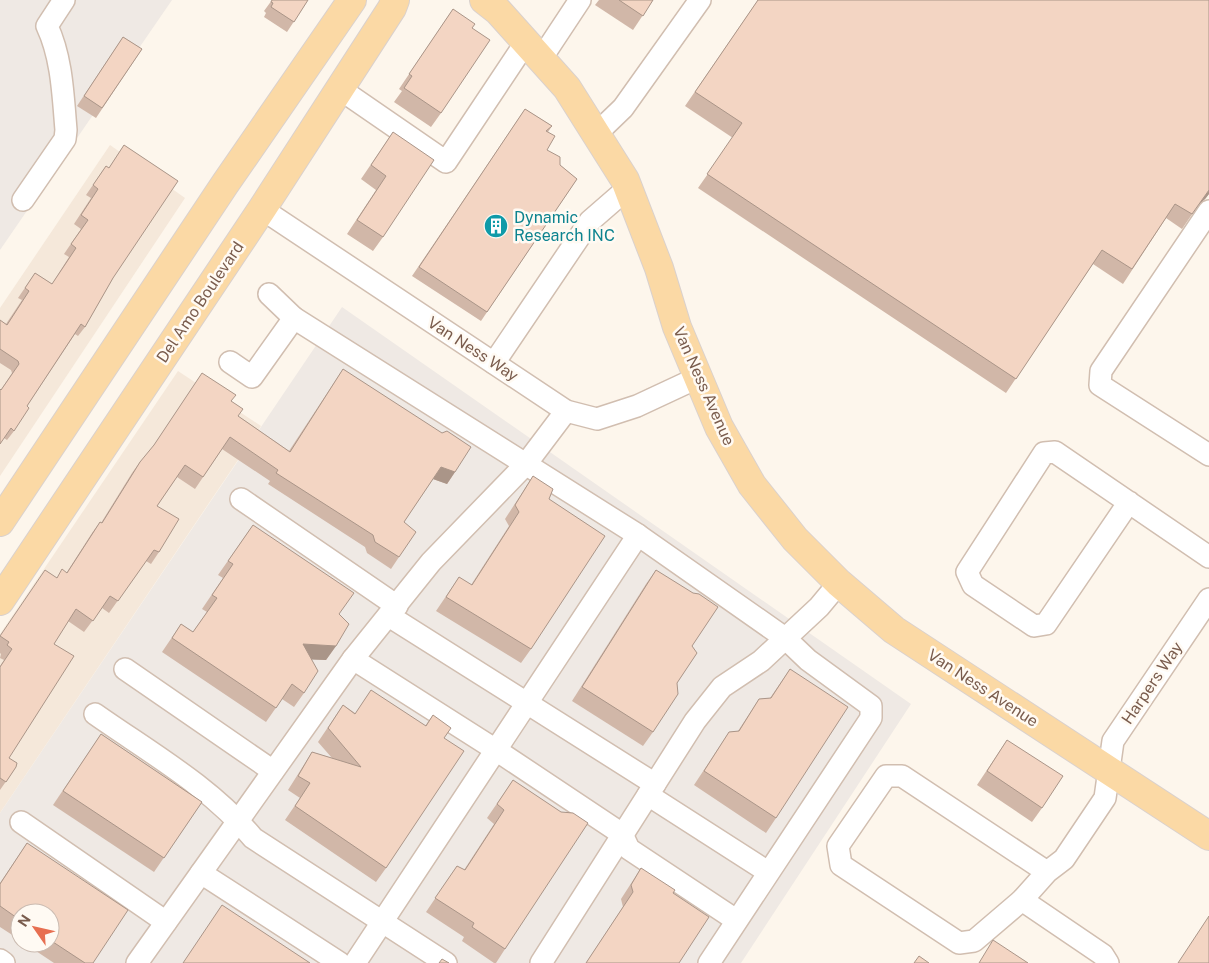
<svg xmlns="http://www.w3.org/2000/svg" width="1209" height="963" font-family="'Public Sans',sans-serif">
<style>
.residential{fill:#f5e8da}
.industrial{fill:#efe9e4;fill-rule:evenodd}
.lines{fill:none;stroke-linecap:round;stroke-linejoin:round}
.minor-casing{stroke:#d1beb0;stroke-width:24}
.major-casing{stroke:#dad1cd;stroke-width:30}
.minor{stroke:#fff;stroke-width:21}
.major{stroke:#fbd9a5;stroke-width:28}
.wall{fill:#d1b7a8}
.shaded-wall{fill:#aa9588}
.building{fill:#f3d5c3;stroke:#aa9588}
.labels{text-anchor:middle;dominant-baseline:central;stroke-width:5;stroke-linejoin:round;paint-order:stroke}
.culture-label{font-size:16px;fill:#0d838f;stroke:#fffaf3;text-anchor:start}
.street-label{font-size:16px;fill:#7a5c4d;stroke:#fffaf3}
</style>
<rect width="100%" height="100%" fill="#fdf6ec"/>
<g class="residential">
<path d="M110,145L185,198L0,476V308Z"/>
<path d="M178,371L261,426L0,813V634Z"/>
</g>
<g class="industrial">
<path d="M0,0H172L0,250Z"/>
<path d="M342,307L911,704L741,963H0V813ZM20,913H50V943H20Z"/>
</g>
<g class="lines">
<g class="minor-casing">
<g id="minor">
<path d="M541,59L580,0"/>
<path d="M340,89L446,162L526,42"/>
<path d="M596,134L623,108L700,0"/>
<path d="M23,200L65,139L66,130C63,95 62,58 47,26L64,0"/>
<path d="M262,209L566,411L597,419L637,406L697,378"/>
<path d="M1209,211L1101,371L1100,385L1209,455"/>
<path d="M269,294L294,318"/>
<path d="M230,362L252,377L294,318L638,535L785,638L808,660L871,706V718L709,963"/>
<path d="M494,363L590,221L628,188"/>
<path d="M241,499L397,606"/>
<path d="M1129,502L1046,624L1034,626L973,585L967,572L1044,453L1055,452L1209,557"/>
<path d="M389,616L655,784"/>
<path d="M353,659L496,750L622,834L629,849L736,920"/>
<path d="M125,669L273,771"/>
<path d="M95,714C149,752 211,787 253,838L446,963"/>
<path d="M648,795L768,872"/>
<path d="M21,822L166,922"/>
<path d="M1047,872L902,776H886L838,846L841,865L959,943L974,941L1022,900L1047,872L1064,859L1105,798L1113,741L1209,599"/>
<path d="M201,873L340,963"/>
<path d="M1022,900L1103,955L1108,963"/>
<path d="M0,960L4,963"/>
<path d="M137,963L353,659L431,562L526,464L566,411"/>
<path d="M355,963L638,535"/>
<path d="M541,963L695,721L722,687L761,661L819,607L839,583"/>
</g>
</g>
<g class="major-casing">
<g id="major">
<path d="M484,0L498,11L567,88L625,180L659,268L677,327L719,427L752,485L795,539L839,583L894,630L1209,836"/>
<path d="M0,522L225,184L352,0"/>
<path d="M0,601L262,209L392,8L395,0"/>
</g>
</g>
<use href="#minor" class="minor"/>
<use href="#major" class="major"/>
</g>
<g class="wall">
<path d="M272,0H308L287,32L264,17L266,13L264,11Z"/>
<path d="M599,0H653L633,30L595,5Z"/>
<path d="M758,0H1209V194L1205,199L1199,204L1182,229L1166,218L1123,284L1093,264L1006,393L698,188L733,138L685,106Z"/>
<path d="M453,9L472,28L441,113L431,127L394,102L402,91L399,89Z"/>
<path d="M123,37L142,49L96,118L77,106Z"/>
<path d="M525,109L552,126L548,132L547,150L560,165L577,179L481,321L412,276Z"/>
<path d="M393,132L383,237L373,251L347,234L376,190L361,179Z"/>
<path d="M124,145L113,278L85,327L78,336L75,334L27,406L14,431L7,440L4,438L1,390L12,373L11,370L0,363V320L6,324L22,300L18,298L35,273L52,284L69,257L64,254L81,229L74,224L91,198L86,195L106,166L109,168Z"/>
<path d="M343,369L455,472L447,484L433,479L404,522L399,557L391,569L367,553L365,547L268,484L270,481L222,449L195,489L177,477L157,506L159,552L151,564L146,561L109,613L102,608L84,632L68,621L54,644L9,758L16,767L0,790V666L4,660L0,658L1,654L0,653V636L56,578L67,572L92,533L100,522L101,523L132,473L140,462L231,401L238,416L289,451Z"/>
<path d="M533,476L549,499L531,649L521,663L436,611L459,577L471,585L509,526L505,519Z"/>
<path d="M253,525L339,614L336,646L326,660L312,659L304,693L294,707L282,699L266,722L162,652L181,624L193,632L207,612L202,609L223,578L218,575Z"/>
<path d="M656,570L692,646L677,683L653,732L643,746L572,701L646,584Z"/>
<path d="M790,669L776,818L766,833L694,785L729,732L738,731L759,699L770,698Z"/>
<path d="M343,705L355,713L425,726L433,715L444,738L386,868L376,882L285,820L300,798L288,790L312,752L332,758L318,742Z"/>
<path d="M101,734L202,802L154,872L53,805Z"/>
<path d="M1007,740L1042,808L1032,822L977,785Z"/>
<path d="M513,780L505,949L496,963H494L462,941L464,937L426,912L457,866L464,870L494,824L487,818Z"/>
<path d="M27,843L93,963H54L24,943H50V913H20V940L0,927V883Z"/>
<path d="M641,868L673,893L679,963H586L623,907L621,899Z"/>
</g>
<g class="shaded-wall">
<path d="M1209,190V194L1205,199L1199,204Z"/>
<path d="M441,467L455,472L447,484L433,479Z"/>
<path d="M303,644L336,646L326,660L293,659Z"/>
</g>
<g class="building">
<path d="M272,0H308L294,22L271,7L273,3L271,2Z"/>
<path d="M619,0H653L643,16Z"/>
<path d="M758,0H1209V190L1192,214L1175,204L1132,269L1102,250L1016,379L707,174L742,123L695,92Z"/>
<path d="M453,9L475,24L472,28L490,40L441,113L404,88L412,76L409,74Z"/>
<path d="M123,37L142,49L102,108L84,96Z"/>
<path d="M525,109L552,126L546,131L555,136L547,150L560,157V165L577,179L487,312L419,267Z"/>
<path d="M393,132L434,160L383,237L357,220L386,176L371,165Z"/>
<path d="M124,145L178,181L113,278L85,327L81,324L27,406L29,408L14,431L11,428L0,444V389L1,390L19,364L18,361L0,349V320L7,325L29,291L25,288L35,273L52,284L76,248L71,244L88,220L81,215L98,189L93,185L106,166L109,168Z"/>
<path d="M343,369L442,433L447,431L471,447L455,472L441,467L404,522L416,532L399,557L375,542L373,535L276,473L278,470L230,437L203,477L185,465L157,506L179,519L159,552L154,550L118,601L110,596L93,621L76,609L54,644L74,656L9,758L17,763L16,767L6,782L0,778V667L12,649L7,645L9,642L0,636L45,570L57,578L62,569L67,573L100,522L102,523L140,462L154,445L202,373L236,395L231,401L243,409L238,416L290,452Z"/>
<path d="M533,476L553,489L549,499L605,536L531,649L446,597L459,577L472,585L519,512L515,505Z"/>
<path d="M253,525L354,593L339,614L349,624L336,646L303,644L318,671L304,693L292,684L276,708L172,638L181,624L193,632L217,598L212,595L233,564L228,561Z"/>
<path d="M656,570L693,593L699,594L718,607L692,646L697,653L677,683L678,694L653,732L582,687Z"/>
<path d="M790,669L848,707L776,818L704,771L729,732L739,731L759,699L771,698Z"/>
<path d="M371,690L426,726L433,715L451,728L444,738L464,751L386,868L295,806L310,783L298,776L312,752L361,767L328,728L343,705L355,714Z"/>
<path d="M101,734L202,802L164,858L63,791Z"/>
<path d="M1007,740L1063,776L1042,808L987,771Z"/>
<path d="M513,780L561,812L573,813L588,823L505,949L472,927L474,923L435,898L457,866L465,870L504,810L497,804Z"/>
<path d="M27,843L128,910L93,963H85L50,940V913H20V920L0,906V884Z"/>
<path d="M641,868L675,890L673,893L709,917L679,963H586L633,892L631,885Z"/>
<path d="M222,905L310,963H183Z"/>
<path d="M1209,916V963H1178Z"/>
<path d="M993,940L1028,963H979Z"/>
<path d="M919,956L929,963H914Z"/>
<path d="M442,959L449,963H439Z"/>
</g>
<defs>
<g id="building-disc" transform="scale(1.25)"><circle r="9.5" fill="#0f9aa8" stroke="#fffaf3"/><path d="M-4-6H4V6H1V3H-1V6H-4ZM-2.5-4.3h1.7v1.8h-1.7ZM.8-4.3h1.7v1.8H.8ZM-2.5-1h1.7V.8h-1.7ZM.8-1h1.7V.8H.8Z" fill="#fff"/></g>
</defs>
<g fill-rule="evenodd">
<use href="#building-disc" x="496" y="226"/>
</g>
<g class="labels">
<g class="culture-label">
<text x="514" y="217">Dynamic<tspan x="514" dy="18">Research INC</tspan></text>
</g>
<g class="street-label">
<text transform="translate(200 302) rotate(-56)">Del Amo Boulevard</text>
<text transform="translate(473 349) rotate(33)">Van Ness Way</text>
<text transform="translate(704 386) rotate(66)">Van Ness Avenue</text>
<text transform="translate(1152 683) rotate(-56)">Harpers Way</text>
<text transform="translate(983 688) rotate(33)">Van Ness Avenue</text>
</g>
</g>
<g transform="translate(35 928) rotate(304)"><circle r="24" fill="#fffaf3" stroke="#cabbb1"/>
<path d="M0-4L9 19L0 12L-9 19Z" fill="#e76f51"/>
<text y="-8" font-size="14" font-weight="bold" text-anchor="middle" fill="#7a5c4d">N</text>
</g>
</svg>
